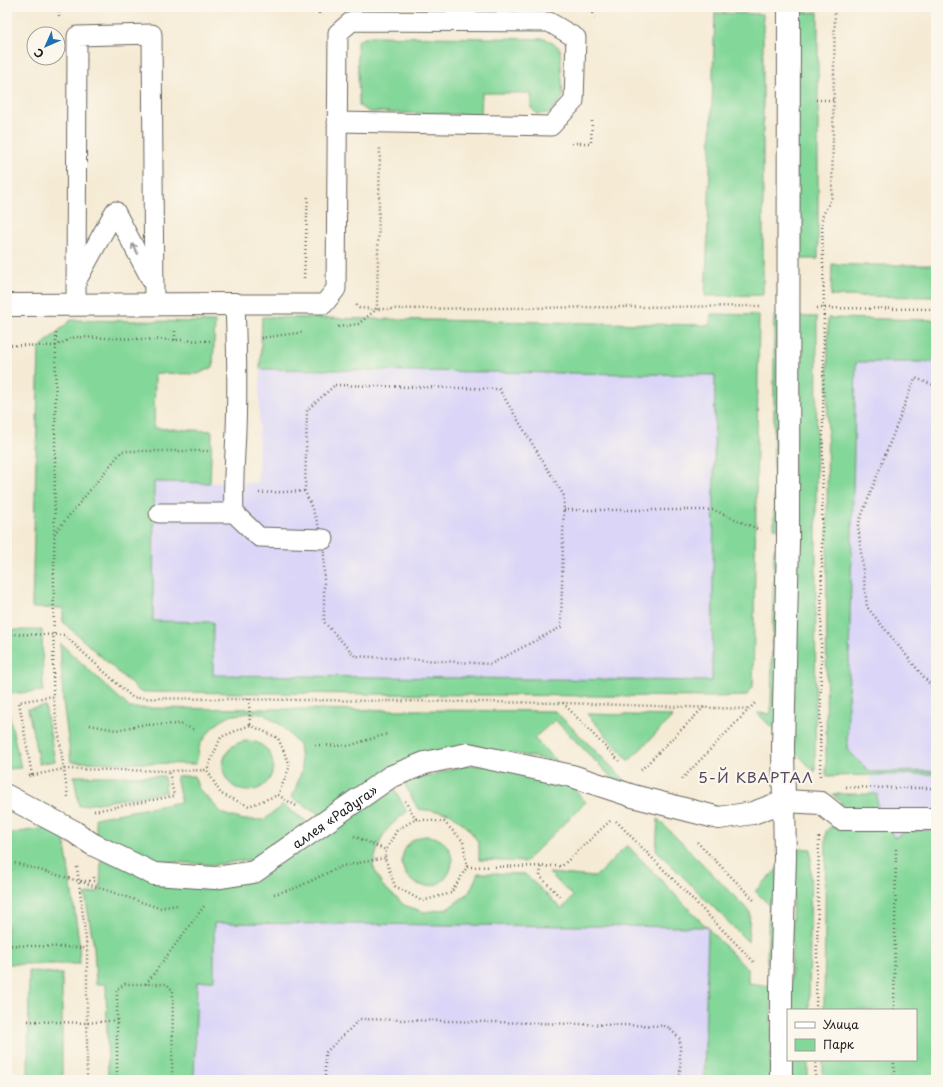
<svg xmlns="http://www.w3.org/2000/svg" width="943" height="1087" font-family="'Playpen Sans',sans-serif">
<style>
.built{fill:#dbd6f7}
.green{fill:#83d799;stroke:#507a5a}
.lines{fill:none;stroke-linecap:round;stroke-linejoin:round}
.service-casing{stroke:#68645d;stroke-width:21}
.pedestrian-casing{stroke:#68645d;stroke-width:24}
.minor-casing{stroke:#68645d;stroke-width:24}
.path{stroke:#68645d;stroke-width:2.5;stroke-dasharray:1 3;stroke-linecap:butt}
.service{stroke:#fff;stroke-width:19}
.pedestrian{stroke:#fff;stroke-width:22}
.minor{stroke:#fff;stroke-width:22}
.oneway{stroke:#999}
.labels{text-anchor:middle;dominant-baseline:central;stroke-width:4;stroke-linejoin:round;paint-order:stroke}
.street-label{font-size:13px;fill:#1c1c1c;stroke:#fbf7ec}
.quarter-label{font-size:15px;letter-spacing:1px;fill:#524861;stroke:#fbf7ec}
</style>
<rect width="100%" height="100%" fill="#fbf7ec"/>
<filter id="ink" filterUnits="userSpaceOnUse"><feTurbulence type="fractalNoise" baseFrequency=".025" numOctaves="2"/><feDisplacementMap in="SourceGraphic" scale="8" xChannelSelector="R" yChannelSelector="G"/><feConvolveMatrix kernelMatrix="1 2 1 2 8 2 1 2 1" color-interpolation-filters="sRGB"/></filter>
<filter id="wash" filterUnits="userSpaceOnUse"><feTurbulence type="fractalNoise" baseFrequency=".012" numOctaves="4" result="noise"/><feDisplacementMap in="SourceGraphic" scale="16" xChannelSelector="R" yChannelSelector="G"/><feGaussianBlur stdDeviation="0.9" result="paint"/><feColorMatrix in="noise" values="0 0 0 0 0 0 0 0 0 0 0 0 0 0 0 0 0 1.4 0 .05"/><feComposite in="paint" operator="in"/></filter>
<g filter="url(#wash)">
<rect width="100%" height="100%" fill="#f5ebd5"/>
<g class="built">
<path d="M856,362H936V1080L916,1060V1010L874,836L870,772L847,749Z"/>
<path d="M260,369L715,375L712,681L213,675V622L153,621L154,482L258,483Z"/>
<path d="M214,923L708,927L703,1080H194L197,982L214,980Z"/>
</g>
<g class="green">
<path d="M818,12V259H795L796,13Z"/>
<path d="M715,13L763,14V295L705,296L707,256Z"/>
<path d="M370,36L546,39L560,48L563,97L550,113L537,114L531,108V93H482L481,115L369,112L359,106L357,41Z"/>
<path d="M832,264L858,265H936V297L831,296Z"/>
<path d="M711,314L759,315L753,687L746,696L713,697L140,692L63,622V608H32L39,348L71,320L215,322L213,367L198,374L155,373L154,428L212,431L210,483L154,482L153,621L213,622V675L712,681L715,375L260,369L262,317L710,325Z"/>
<path d="M774,316H780L779,529L774,528Z"/>
<path d="M794,316L817,317L815,772L793,750Z"/>
<path d="M828,318L936,320V362H856L847,749L870,772L936,771V774L826,776Z"/>
<path d="M774,549L780,550L778,734L757,713L771,714Z"/>
<path d="M7,630H42L43,691L7,694Z"/>
<path d="M60,643L130,708L555,711L634,789L619,785L555,720L534,738L558,762L469,745L323,816L292,798L302,770L299,745L281,725L263,714L249,713L228,716L213,727L200,744L196,764L71,762L63,701Z"/>
<path d="M7,705L21,768L7,769Z"/>
<path d="M45,706L55,761L39,764L28,709Z"/>
<path d="M587,714L673,716L629,761Z"/>
<circle cx="248" cy="766" r="25"/>
<path d="M466,765L495,766L565,780L586,802L525,862L479,860V843L467,827L450,813L418,809L404,783Z"/>
<path d="M74,776H164L166,792L79,806Z"/>
<path d="M176,776H194L199,789L223,814L244,820H264L283,805L310,824L254,859L214,865L159,861L122,849L97,838L95,818L181,802Z"/>
<path d="M394,788L407,812C383,830 380,837 373,866L382,885L404,905L424,912L447,909L469,893L478,873L525,874L562,909L573,896L549,873L595,877L627,845L748,970V983L772,986L770,1080H704L708,927L214,923V980L197,982L194,1080H108L106,984H96L94,947L85,895L100,891L101,858L203,887Z"/>
<path d="M832,794H877L878,811H834L841,802Z"/>
<path d="M658,819L750,912L748,942L656,850Z"/>
<path d="M51,827L64,838L79,941L80,964H7V834Z"/>
<path d="M830,827L890,828L893,837H896L905,831L936,830V1080H823V1060H916V1010H824L826,831Z"/>
<circle cx="427" cy="861" r="25"/>
<path d="M794,848L811,849L809,1010H790Z"/>
<path d="M778,868L774,971L767,963L769,905L755,891Z"/>
<path d="M29,971L62,974V1080H28Z"/>
<rect x="788" y="1060" width="20" height="20"/>
</g>
</g>
<g filter="url(#ink)">
<g class="lines">
<g class="service-casing">
<g id="service">
<path d="M77,280L115,211L152,281"/>
<path d="M76,305L77,36L152,34L154,304"/>
<path d="M159,513H234L259,537L324,539"/>
<path d="M234,513C233,492 234,472 235,451C238,402 237,353 235,304H324L336,289L338,33L352,21L549,22L576,38L574,101L551,126L337,122"/>
</g>
</g>
<g class="pedestrian-casing">
<g id="pedestrian">
<path id="s1" d="M7,796L73,831L92,844L154,874L215,878L254,872L390,777L425,763L468,754L572,776L633,796L719,818L753,813L785,801L821,803L841,819H936"/>
<path d="M781,1080V986L785,857L783,747L788,542L789,7"/>
</g>
</g>
<g class="minor-casing">
<path id="minor" d="M7,305L235,304"/>
</g>
<g class="path">
<path d="M319,14V7"/>
<path d="M59,16V7"/>
<path d="M593,18V7"/>
<path d="M816,100H833"/>
<path d="M572,143H591L592,121"/>
<path d="M304,278L308,195"/>
<path d="M356,305L359,308L377,309L762,306"/>
<path d="M817,308L936,309"/>
<path d="M338,327L358,324L377,309L380,148"/>
<path d="M175,331V341"/>
<path d="M56,333L53,696L68,797"/>
<path d="M261,338L304,332"/>
<path d="M7,345L55,346L75,337L211,341"/>
<path d="M335,385L499,389L564,496L561,627L491,664L355,656L324,622V539L305,491L307,410Z"/>
<path d="M936,386L915,378L858,525L867,607L936,692"/>
<path d="M259,493L305,491"/>
<path d="M564,510H714L760,530"/>
<path d="M54,534L122,451H210"/>
<path d="M7,634L64,635L133,698L563,703L749,709"/>
<path d="M249,699L250,725"/>
<path d="M563,703L619,761"/>
<path d="M90,725L116,730L140,725L180,724L195,730"/>
<path d="M250,725L278,738L290,766L278,795L249,806L221,794L207,770L221,737Z"/>
<path d="M315,745L348,746L387,734"/>
<path d="M641,770L704,707"/>
<path d="M32,775L19,702L53,696"/>
<path d="M29,776L64,769L169,771L207,770"/>
<path d="M820,776L824,308L822,217L832,197L835,7"/>
<path d="M682,779L756,702"/>
<path d="M846,787L895,788H936"/>
<path d="M278,795L298,807"/>
<path d="M405,801L416,819"/>
<path d="M94,811L174,796L169,771"/>
<path d="M416,819L444,822L463,841L467,867L451,893L422,901L395,886L385,858L386,850L397,830Z"/>
<path d="M616,821L754,962"/>
<path d="M354,836L386,850"/>
<path d="M697,842L755,901"/>
<path d="M7,861L79,881L159,908L178,905"/>
<path d="M77,867L87,948V1080"/>
<path d="M467,867L562,866L612,819"/>
<path d="M541,867L540,876L561,898"/>
<path d="M81,881H94V875"/>
<path d="M274,894L296,888L342,866L385,858"/>
<path d="M7,945L87,948"/>
<path d="M146,984L205,905"/>
<path d="M816,1010L819,837"/>
<path d="M894,1010L896,847"/>
<path d="M28,1021L87,1023L117,1020"/>
<path d="M117,1080V989L125,984H167L173,991L172,1080"/>
<path d="M325,1080V1053L360,1019L667,1026L680,1039V1080"/>
<path d="M815,1080L816,1060"/>
<path d="M894,1080V1060"/>
</g>
<use href="#service" class="service"/>
<use href="#pedestrian" class="pedestrian"/>
<use href="#minor" class="minor"/>
</g>
<defs><path id="oneway-shaft" d="M-6 0H5M1.5-3L5.5 0L1.5 3" fill="none" stroke-width="1.6" stroke-linecap="round" stroke-linejoin="round"/></defs>
<use class="oneway" href="#oneway-shaft" transform="translate(135 249) rotate(-119)"/>
</g>
<g class="labels">
<g class="street-label">
<text stroke="none"><textPath href="#s1" startOffset="365">аллея «Радуга»</textPath></text>
</g>
<g class="quarter-label">
<text x="756" y="776">5-Й КВАРТАЛ</text>
</g>
</g>
<rect width="943" height="1087" fill="none" stroke="#fbf7ec" stroke-width="24"/>
<rect x="787" y="1009" width="130" height="52" fill="#fbf7ec" stroke="#a29f99"/>
<rect x="795" y="1022" width="20" height="6" fill="#ffffff" stroke="#a29f99"/>
<text x="823" y="1029" font-size="12" fill="#1c1c1c">Улица</text>
<rect x="795" y="1039" width="20" height="12" fill="#83d799" stroke="#a29f99"/>
<text x="823" y="1049" font-size="12" fill="#1c1c1c">Парк</text>
<g transform="translate(46 46) rotate(225)"><circle r="19" fill="#fbf7ec" stroke="#a29f99"/>
<path d="M0-3L7 15L0 10L-7 15Z" fill="#1f6fb2"/>
<text y="-6" font-size="11" font-weight="bold" text-anchor="middle" fill="#1c1c1c">С</text>
</g>
</svg>
